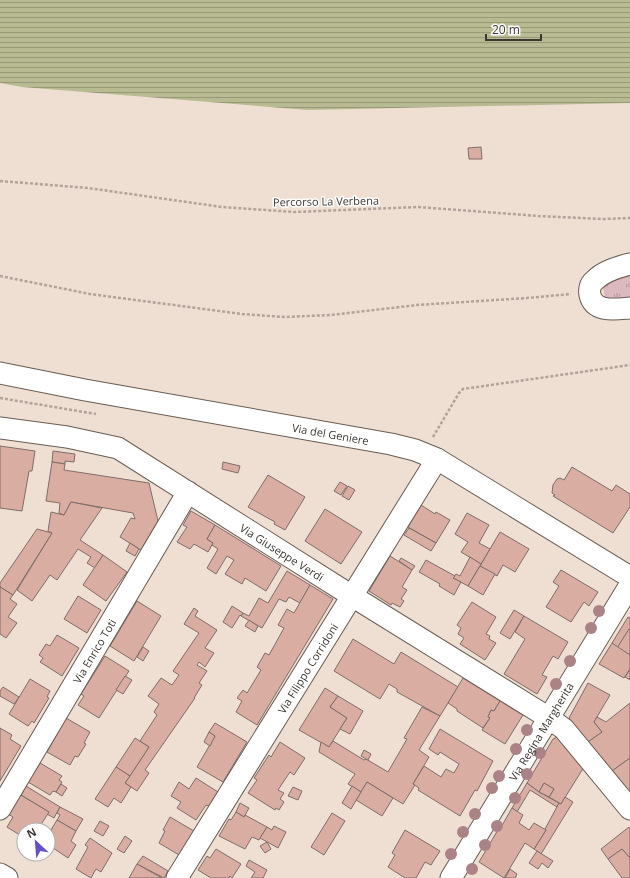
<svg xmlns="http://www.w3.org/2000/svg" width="630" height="878" font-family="'Open Sans',sans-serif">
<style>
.grass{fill:url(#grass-tufts)}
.water{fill:url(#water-rules)}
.building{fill:#daada3;stroke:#7e6d69}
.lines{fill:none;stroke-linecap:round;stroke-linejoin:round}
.minor-casing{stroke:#695c52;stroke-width:23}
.path{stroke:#b0a39a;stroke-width:2.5;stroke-dasharray:3 2;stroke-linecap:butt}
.minor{stroke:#fff;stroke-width:21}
.tree{fill:#ab8386}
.labels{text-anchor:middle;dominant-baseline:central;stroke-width:3;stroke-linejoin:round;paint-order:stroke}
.street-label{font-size:11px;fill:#3d3733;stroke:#fff}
</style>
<defs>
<pattern id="grass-tufts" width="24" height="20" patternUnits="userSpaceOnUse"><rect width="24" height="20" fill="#dcb9bf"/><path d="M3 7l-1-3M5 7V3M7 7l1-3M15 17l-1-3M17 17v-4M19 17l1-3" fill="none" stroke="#b4979c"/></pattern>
<pattern id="water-rules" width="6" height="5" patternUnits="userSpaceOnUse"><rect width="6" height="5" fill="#b8bb92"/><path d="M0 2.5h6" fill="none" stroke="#979978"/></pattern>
</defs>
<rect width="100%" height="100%" fill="#efdfd3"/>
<path class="grass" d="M630,272V301L613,300L605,297L602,282Z"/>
<path class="water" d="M0,0H630V103L308,110L22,87L0,83Z"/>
<g class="building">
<path d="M481,147L482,159H469L468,148Z"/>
<path d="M0,446L35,451L32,471H29L22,511L0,508Z"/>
<path d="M53,451L75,454L74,462L65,461V464L52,462Z"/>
<path d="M52,462L65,464L64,470L149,483L158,521L141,550L120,537L131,518L135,519L133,513L71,502L64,515L59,513L60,503L46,501Z"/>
<path d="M223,462L240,466L238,473L222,469Z"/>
<path d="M572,467L612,491L616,485L630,494V507L613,533L553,496L555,495L552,493L553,485L557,479L560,478L564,480Z"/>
<path d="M268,475L305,497L285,530L274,524L275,522L248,507Z"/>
<path d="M340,482L347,486L341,495L334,491Z"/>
<path d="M348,486L355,490L349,500L342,496Z"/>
<path d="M71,502L102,508L80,540L103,555L95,568L87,563L91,557L78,549L57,580L50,575L32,601L17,590L52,533L48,531L51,512L64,515Z"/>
<path d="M421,505L435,514L436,512L450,520L436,543L408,527Z"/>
<path d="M325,509L362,532L341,564L305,541Z"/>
<path d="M191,511L215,525L207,539L213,543L208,552L194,544L190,549L177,542L187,527L183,525Z"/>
<path d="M467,513L489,525L479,543L490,549L481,564L461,552L468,542L455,534Z"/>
<path d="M215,525L281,566L266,591L245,578L242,584L225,574L234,560L227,556L216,574L207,568L218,549L212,545L213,543L207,539Z"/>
<path d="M409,528L436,543L431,551L404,535Z"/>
<path d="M37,529L52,533L13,595L0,587V583Z"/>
<path d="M500,532L529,549L515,572L503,565L497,576L480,566Z"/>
<path d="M130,543L139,549L135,556L126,551Z"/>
<path d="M103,555L127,572L106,601L83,585Z"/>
<path d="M390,556L412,570L402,587L407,590L401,599L404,601L400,607L392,603L391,605L369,591Z"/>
<path d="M470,557L481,564L468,586L453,578L456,574L460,576Z"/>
<path d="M401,558L415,566L412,570L399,561Z"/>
<path d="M426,560L455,576L453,578L461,582L454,595L439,586L440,584L419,572Z"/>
<path d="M480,566L495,574L483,595L468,586Z"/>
<path d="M561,570L598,592L589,606L584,602L571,622L546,607L559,586L553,582Z"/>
<path d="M287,571L310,585L300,603L289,597L286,602L279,599L262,628L241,616L243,613L249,616L259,598L268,603Z"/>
<path d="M310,585L333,599L257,725L236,712L242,701L237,698L243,690L247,693L261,670L257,667L265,653L269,655L284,628L278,625L287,609L294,613Z"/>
<path d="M0,587L13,595L10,599L17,604L8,617L17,623L6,638L0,634Z"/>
<path d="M78,596L101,610L87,633L64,619Z"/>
<path d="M137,601L161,616L134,661L110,646Z"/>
<path d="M472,602L496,617L486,634L490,636L489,639L496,643L485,660L460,644L464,638L458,634L461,628L457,625Z"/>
<path d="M232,606L243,613L241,616L240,615L232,628L223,622Z"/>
<path d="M194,608L198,611L195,616L217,630L205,648L214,653L205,667L199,662L197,665L207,671L199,683L202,685L194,698H195L145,770L149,773L137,791L125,783L149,747L140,741L157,715L154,712L159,704L148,696L161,678L172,685L179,675L173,671L199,633L184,624Z"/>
<path d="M514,610L524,616L510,639L500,633Z"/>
<path d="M524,616L568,642L558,659L553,656L542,675L547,677L537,694L504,674L525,639L515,632Z"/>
<path d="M628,617L630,618V630L617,648L612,643Z"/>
<path d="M249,620L258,626L255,632L245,626Z"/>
<path d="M629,629L630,630V655L617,648Z"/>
<path d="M57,635L79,648L62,676L40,662L43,658L39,655L46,644L50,646Z"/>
<path d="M353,639L394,664L401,652L458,687L440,716L397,692V689L389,684L380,699L334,671Z"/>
<path d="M612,643L630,655V669L624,678L599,664Z"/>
<path d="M143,647L149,651L143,661L137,657Z"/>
<path d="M105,656L129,671L99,718L78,705L84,696L81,694Z"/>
<path d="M630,669V680L625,677Z"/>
<path d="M125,676L132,680L123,694L116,690Z"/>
<path d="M463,678L500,701L494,711L491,710L488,717L490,718L483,728L457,711V709L448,703Z"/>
<path d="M30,679L50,691L47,697L49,698L34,723L32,721L28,726L9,714Z"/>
<path d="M588,683L610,695L594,722L602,732L588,742L569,718Z"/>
<path d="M3,687L19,697L14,704L0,696V691Z"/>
<path d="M325,688L338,696L330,707L347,718L329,747L299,730Z"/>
<path d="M338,696L363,711L350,734L340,729L347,718L330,707Z"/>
<path d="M500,701L523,715L505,744L482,730L490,718L488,717L491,710L494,711Z"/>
<path d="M630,703V758L612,771L588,742L602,732L594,722L597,717L606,722Z"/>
<path d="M422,707L440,716L419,750L429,757L413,784L415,785L403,804L367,782L361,792L348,784L355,774L319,752L321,742L329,747L333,741L364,760L366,759L388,772L407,739L404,738Z"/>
<path d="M66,718L90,732L84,743L86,744L78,757L75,756L70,765L47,752Z"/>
<path d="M215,723L247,742L223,782L197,767L215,736L209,732Z"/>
<path d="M0,728L12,735L10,739L21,746L0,781Z"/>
<path d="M440,729L493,761L477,791L475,790L460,816L418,790L419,788L413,784L424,766L441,777L446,769L454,773L459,764L440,752L438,755L429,749Z"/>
<path d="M209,732L215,736L210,746L204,742Z"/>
<path d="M557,737L584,767L561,804L549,797L554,789L544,783L539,792L527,783L553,739Z"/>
<path d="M135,738L149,747L130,776L116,767Z"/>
<path d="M280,742L305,758L294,775L290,772L278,790L284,793L280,799L284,802L279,810L276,808L275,810L248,793L257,780L254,778L269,755L271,757Z"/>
<path d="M364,750L371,754L368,760L361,756Z"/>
<path d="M630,758V793L612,771Z"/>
<path d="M40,763L62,776L59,780L62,782L56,792L53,791L50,795L28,782Z"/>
<path d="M116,767L130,776L125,783L131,787L121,803L114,798L108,807L95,799Z"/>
<path d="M196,778L218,792L209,806L206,805L196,820L177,808L181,802L171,796L179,782L189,789Z"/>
<path d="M367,782L393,798L382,816L356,800Z"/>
<path d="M527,783L539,792L559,803L557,807L530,790L517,812L512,808Z"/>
<path d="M544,783L554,789L549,797L539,792Z"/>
<path d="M61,784L67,788L62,796L56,792Z"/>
<path d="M26,786L60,807L54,818L47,814L49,812L21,795Z"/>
<path d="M352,786L361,792L351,809L342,803Z"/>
<path d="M293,787L302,791L298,800L288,796Z"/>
<path d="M19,794L49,812L40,826L36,824L33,829L24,830L23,837L7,827L13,817L8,814Z"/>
<path d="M565,797L573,802L541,854L534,849L546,830L545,829L559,803L561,804Z"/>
<path d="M240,803L249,808L244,817L236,812Z"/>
<path d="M60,807L83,819L76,831L57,820L60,815L57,813Z"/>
<path d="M512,808L523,815L519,823L529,830L534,823L546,830L534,849L525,843L504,878L479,862L499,828L500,829Z"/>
<path d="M236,812L244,817L245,815L267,827L259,840L252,837L245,849L219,836L229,819L231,820Z"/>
<path d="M332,813L345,821L324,855L311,847Z"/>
<path d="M170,817L194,831L179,855L159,843L165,831L163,830Z"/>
<path d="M57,820L76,831L71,841L76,845L68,858L53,848L50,853L48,852V835Z"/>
<path d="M100,821L109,826L103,836L94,831Z"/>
<path d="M274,826L286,832L278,848L260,838L267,827L272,830Z"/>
<path d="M629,827L630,829V858L622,849L608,859L601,849Z"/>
<path d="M405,830L440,851L431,865L425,862L416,878H405L388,867L395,855L392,853Z"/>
<path d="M125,836L132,841L124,853L117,849Z"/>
<path d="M90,838L112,853L101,872L96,869L91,878L76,869L88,847L85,845Z"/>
<path d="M267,842L271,849L265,853L260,846Z"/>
<path d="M216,849L241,864L232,878L230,876L229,878H211L198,870L207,856L210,858Z"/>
<path d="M622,849L630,858V878H622L608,859Z"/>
<path d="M537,851L553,861L548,868L542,863L538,869L529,863Z"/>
<path d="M143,856L168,871L164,878L137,864Z"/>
<path d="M249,860L267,870L263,878H251L255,872L246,866Z"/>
<path d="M137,864L162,878H129Z"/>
<path d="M510,869L517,874L515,878H505Z"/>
</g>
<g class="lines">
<g class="minor-casing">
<g id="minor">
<path d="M630,264C618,267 603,271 594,281C590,284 589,290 590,295C594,313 616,309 630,308"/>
<path id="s1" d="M0,373L85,390L391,444L415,450L437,459L630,577"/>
<path id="s2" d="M0,428L67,437L118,448L352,596L549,718L564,729L630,809"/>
<path id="s3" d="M0,809L188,492"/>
<path d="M0,874L7,878"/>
<path id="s4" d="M177,878L437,459"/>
<path id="s5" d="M451,878L630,585"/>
</g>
</g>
<g class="path">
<path d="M0,181L88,188L222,207L294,212L418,207L538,216L603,219L630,218"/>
<path d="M0,276L90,294L242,314L284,317L331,315L417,305L527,298L571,294"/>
<path d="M0,398L96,414"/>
<path d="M433,437L459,393L463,389L630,365"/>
</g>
<use href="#minor" class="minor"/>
</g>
<g class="tree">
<circle cx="599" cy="611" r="6"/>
<circle cx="591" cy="628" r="6"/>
<circle cx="570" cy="661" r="6"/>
<circle cx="556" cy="684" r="6"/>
<circle cx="527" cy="730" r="6"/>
<circle cx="516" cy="749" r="6"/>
<circle cx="540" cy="753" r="6"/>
<circle cx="527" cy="774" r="6"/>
<circle cx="499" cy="776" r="6"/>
<circle cx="492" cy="788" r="6"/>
<circle cx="515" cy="798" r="6"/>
<circle cx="475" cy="814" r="6"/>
<circle cx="497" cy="826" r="6"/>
<circle cx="463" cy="832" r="6"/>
<circle cx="485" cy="845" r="6"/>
<circle cx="451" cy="854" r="6"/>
<circle cx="472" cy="869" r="6"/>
</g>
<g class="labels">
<g class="street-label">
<text transform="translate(326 201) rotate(-1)">Percorso La Verbena</text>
<text stroke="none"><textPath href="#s1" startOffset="336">Via del Geniere</textPath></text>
<text stroke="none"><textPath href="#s2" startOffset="314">Via Giuseppe Verdi</textPath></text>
<text stroke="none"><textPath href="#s3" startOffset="184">Via Enrico Toti</textPath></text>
<text stroke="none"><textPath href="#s4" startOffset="247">Via Filippo Corridoni</textPath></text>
<text stroke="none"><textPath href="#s5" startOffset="172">Via Regina Margherita</textPath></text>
</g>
</g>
<g transform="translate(36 842) rotate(334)"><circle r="19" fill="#ffffff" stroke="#b1afad"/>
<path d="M0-3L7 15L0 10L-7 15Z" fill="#664fc8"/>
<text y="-6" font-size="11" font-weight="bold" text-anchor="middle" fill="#3d3733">N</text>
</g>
<path d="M486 34v6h55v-6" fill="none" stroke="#3d3733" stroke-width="2"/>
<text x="492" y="34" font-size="12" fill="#3d3733" stroke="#ffffff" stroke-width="3" paint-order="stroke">20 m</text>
</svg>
